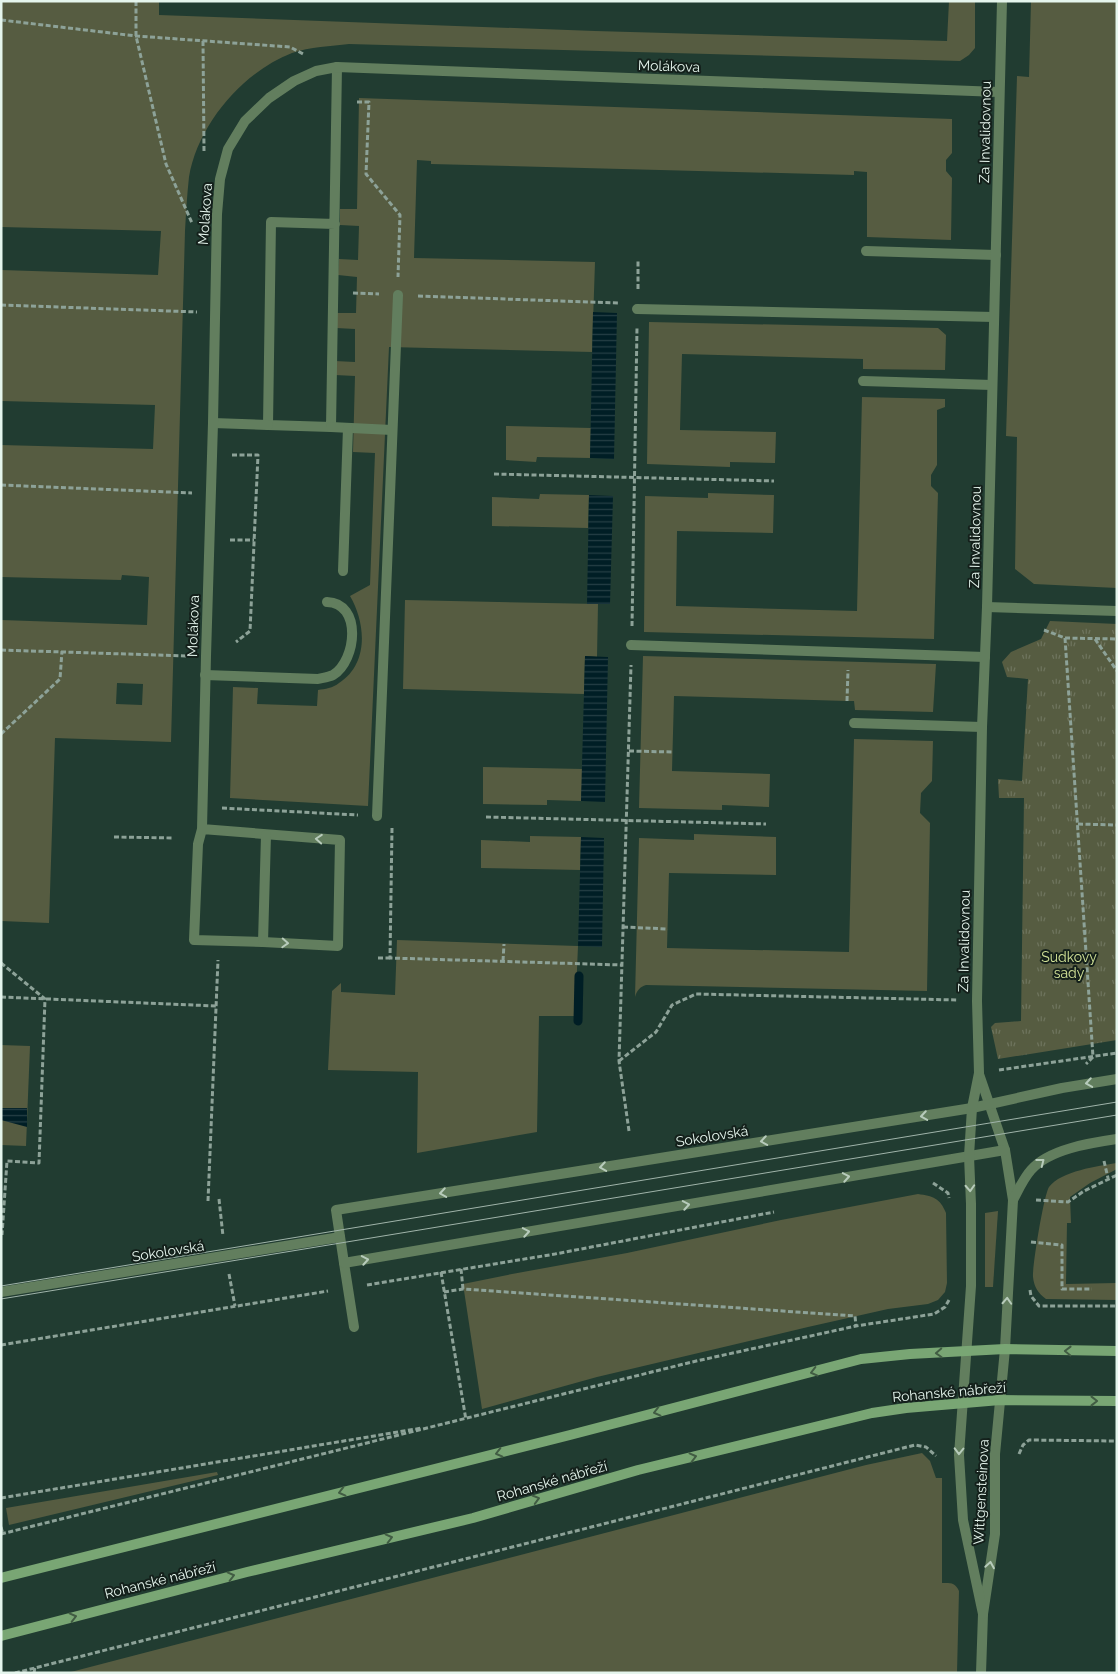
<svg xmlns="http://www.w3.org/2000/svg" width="1118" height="1674" font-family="Raleway,sans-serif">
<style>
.green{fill:#565c41;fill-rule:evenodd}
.park{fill:url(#park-tufts)}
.water{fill:url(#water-rules)}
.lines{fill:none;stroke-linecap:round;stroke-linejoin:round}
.stream{stroke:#001e25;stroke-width:9}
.path{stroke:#8da298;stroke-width:3;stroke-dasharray:5 2.5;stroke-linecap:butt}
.service{stroke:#627e5e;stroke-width:10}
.minor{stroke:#627e5e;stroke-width:10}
.secondary{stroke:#79a674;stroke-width:10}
.tram{stroke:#a0b4aa;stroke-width:1}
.oneway{stroke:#b7cbbb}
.oneway2{stroke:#415c43}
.labels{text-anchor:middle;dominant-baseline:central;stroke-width:4;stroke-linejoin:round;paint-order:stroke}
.street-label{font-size:14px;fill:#e5f5ed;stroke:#14201b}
.park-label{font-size:14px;fill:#d3e398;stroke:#14201b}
</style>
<defs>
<pattern id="park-tufts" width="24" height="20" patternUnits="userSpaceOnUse" patternTransform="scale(1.25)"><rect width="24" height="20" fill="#565c41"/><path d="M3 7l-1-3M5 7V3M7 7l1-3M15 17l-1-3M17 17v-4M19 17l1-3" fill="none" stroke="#6e745d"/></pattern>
<pattern id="water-rules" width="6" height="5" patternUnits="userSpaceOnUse" patternTransform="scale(1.25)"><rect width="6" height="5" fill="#001e25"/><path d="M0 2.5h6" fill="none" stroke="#253f45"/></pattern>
</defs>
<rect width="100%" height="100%" fill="#213c31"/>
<g class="green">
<path d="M1,1H159V15L595,31L947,41L949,1H975V48L969,55L960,61L349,44C331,46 310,47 292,53C243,72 198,124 189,177C187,195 186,213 185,231L171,742L55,738L49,923L1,921V620L147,625L149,577L122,575L121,580L1,577V445L153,449L155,405L1,401V270L158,275L161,231L1,227ZM117,683L143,684L142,705L116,704Z"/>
<path d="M1031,1H1117V588L1034,584L1015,569L1017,437L1006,436L1017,76L1029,77Z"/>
<path d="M359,98L952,119V153L946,160V171L952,178L951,240L867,237V172L854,171V175L431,164V161L417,160L414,258L595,262L592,352L389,347L368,806L230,798L233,687L258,688L257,704L317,706L318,690C325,689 333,688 339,683C369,664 366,623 350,596L370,585L375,453L353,452L355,376L335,375V361L355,362V329L336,328L337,313H356L357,277L338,275L339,259L358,260L359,226L340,225V209H357Z"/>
<path d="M649,322L938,328L946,335L945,370L863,369V359L682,354L680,430L776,432L775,463L730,462V467L647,464Z"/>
<path d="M862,397L945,399V407L937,410V465L931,475V486L938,493L934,639L644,632L645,496L708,498V493L774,495L773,533L677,531L676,606L857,611Z"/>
<path d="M506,426L591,428L590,458L537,457L536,462L506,460Z"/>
<path d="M540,494L589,495L588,528L492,526V497L539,499Z"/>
<path d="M405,600L598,604L597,657L585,656L584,694L403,689Z"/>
<path d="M643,656L936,664L933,712L855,710L854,701H847L674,696L672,771L770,774L769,807L722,805V810L639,808Z"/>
<path d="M854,739L933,741L932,781L921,793L920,813L930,823L927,991L646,985C640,987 637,990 635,997L639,838L694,840V834L776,837V875L669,873L667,948L849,952Z"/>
<path d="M483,767L583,769L581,801L547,800V805L483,804Z"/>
<path d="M530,836L581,837L580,870L481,868V840L530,842Z"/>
<path d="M397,940L578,946L575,1016H539L537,1132L417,1153L418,1072L328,1070L332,991L341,983V992L395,995Z"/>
<path d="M1,1045L30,1046L26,1146L1,1145Z"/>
<path d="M1117,1163V1169L1090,1183L1070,1197L1071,1223H1067L1066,1284L1117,1283V1300L1046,1299C1038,1293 1034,1287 1033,1277C1032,1267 1044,1194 1049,1187C1061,1171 1098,1166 1117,1163Z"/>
<path d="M918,1194C933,1196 940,1198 946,1213L947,1283L945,1292L938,1300L928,1304L888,1309L808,1327L597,1377L482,1409L463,1284L512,1274L627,1253L781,1220Z"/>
<path d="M998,1211L993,1287H985V1213Z"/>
<path d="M922,1453L930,1461L936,1478H942V1583C950,1583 955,1582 959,1591L957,1673H67L866,1465Z"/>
<path d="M217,1472L218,1475L9,1525L6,1508Z"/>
</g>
<path class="park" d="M1050,621L1117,624V1040L998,1059L991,1027L995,1023L1021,1021L1024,798H999L998,779L1022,781L1028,679L1007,677L1002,662L1011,652L1041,639Z"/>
<g class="water">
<path d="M593,312L617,313L614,459L590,458Z"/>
<path d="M589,495L613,496L610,604H587Z"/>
<path d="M585,656L608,657L605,802L581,801Z"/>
<path d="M581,837L604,838L602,947L578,946Z"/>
<path d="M1,1108H27V1127L1,1120Z"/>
</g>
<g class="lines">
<path class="stream" d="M578,1021L579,976"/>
<g class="path">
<path d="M136,1V36L166,164L192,223"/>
<path d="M1,20L136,36L290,47L305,55"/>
<path d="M203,41L204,151"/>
<path d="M357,102H369L366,174L400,215L398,277"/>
<path d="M638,289V259"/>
<path d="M353,293L379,294"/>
<path d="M418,296L619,303"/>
<path d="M1,305L197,312"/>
<path d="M232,455H258L250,631L236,642"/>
<path d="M494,474L774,481"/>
<path d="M1,485L192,493"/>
<path d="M230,540H254"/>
<path d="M632,626L637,328"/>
<path d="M1044,630L1065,638L1117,639"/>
<path d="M1065,638L1093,1057L1086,1064"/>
<path d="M1095,639L1117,671"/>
<path d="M1,650L187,656"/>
<path d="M847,701L848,670"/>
<path d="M1,734L60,679L62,651"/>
<path d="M629,751L672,752"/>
<path d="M222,808L358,815"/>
<path d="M486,817L766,824"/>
<path d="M1078,824L1117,825"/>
<path d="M392,828L390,958L622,965"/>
<path d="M114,837L174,838"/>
<path d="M623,927L668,929"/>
<path d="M378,958H390"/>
<path d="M503,961L504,944"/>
<path d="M1,963L45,999L39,1163L7,1161L2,1235"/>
<path d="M1,997L216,1006"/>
<path d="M619,1061L656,1032L672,1005L696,994L957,1000"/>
<path d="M999,1070L1117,1053"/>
<path d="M629,1131L619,1061L631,665"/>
<path d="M1104,1161L1108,1178"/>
<path d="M933,1183L948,1193L949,1198"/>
<path d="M219,1199L223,1236"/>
<path d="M1036,1200L1068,1202L1084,1191L1117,1175"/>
<path d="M208,1201L218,960"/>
<path d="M1031,1242L1062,1245V1289H1092"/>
<path d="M461,1269L463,1289"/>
<path d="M441,1272L466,1420"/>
<path d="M229,1274L235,1306"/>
<path d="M367,1285L555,1254L774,1212"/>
<path d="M1030,1290L1031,1296L1039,1306H1117"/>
<path d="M444,1292L463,1289L855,1316L856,1326"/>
<path d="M1,1345L328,1291"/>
<path d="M1019,1454L1023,1445L1029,1440L1117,1441"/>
<path d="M1,1498L422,1428"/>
<path d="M1,1527L3,1534"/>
<path d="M1,1534L692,1362L856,1326L934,1314L945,1307L949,1300"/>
<path d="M15,1673L915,1445L926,1447L936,1456"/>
<path d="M34,1673L35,1667"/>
</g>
<g class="service">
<path d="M335,224L271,222L268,425L331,427L337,67"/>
<path d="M866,251L996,255"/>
<path d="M637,309L994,317"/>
<path d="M863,381L992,385"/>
<path d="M213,423L268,425"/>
<path d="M331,427L392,430"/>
<path d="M343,571L348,428"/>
<path d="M631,645L985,657"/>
<path d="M205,675L318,679C322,678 329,677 333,675C357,660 362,603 327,602"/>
<path d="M854,723L982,727"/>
<path d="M377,816L398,295"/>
<path d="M344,1263L354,1327"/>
</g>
<g class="minor">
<path d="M987,607L1117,611"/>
<path d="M202,829L340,840L338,946L263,942L194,940L198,844L202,829L206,656L213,423L217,214L220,179L228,149L245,121L269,98L294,81L316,71L337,67L999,92"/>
<path d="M263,942L266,835"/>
<path d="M979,1074L1005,1150L1013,1200L1005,1349L995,1454V1534L983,1614L981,1673"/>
<path d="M1005,1150L344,1263L336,1210L972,1108L1062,1088L1117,1079"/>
<path d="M1013,1200C1018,1191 1023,1179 1031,1170C1049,1149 1090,1143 1117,1139"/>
<path d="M1,1292L340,1237"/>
<path d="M983,1614L963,1520L959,1455L971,1286V1204L969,1156L972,1108L979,1073L977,1001L982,727L987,607L1002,1"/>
</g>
<g class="secondary">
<path d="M1,1578L570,1435L861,1359L910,1354L1005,1349L1117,1351"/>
<path d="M1,1636L247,1572L473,1518L638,1470L872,1413L906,1408L1000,1400L1117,1401"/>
</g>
<g class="tram">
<path d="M1,1286L1117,1102"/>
<path d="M1,1299L1117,1115"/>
</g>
</g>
<defs><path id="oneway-chevron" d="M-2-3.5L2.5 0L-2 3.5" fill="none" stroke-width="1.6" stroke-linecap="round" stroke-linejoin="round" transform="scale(1.25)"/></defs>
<g class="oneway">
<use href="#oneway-chevron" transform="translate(319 839) rotate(-176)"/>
<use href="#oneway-chevron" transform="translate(285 943) rotate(3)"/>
<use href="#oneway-chevron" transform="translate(1089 1083) rotate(171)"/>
<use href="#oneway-chevron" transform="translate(924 1116) rotate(171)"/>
<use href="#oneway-chevron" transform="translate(764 1141) rotate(171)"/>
<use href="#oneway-chevron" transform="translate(1041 1162) rotate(-38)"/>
<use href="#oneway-chevron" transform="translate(603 1167) rotate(171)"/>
<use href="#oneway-chevron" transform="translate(846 1177) rotate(-10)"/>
<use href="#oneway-chevron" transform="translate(970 1188) rotate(87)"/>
<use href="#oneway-chevron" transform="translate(443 1193) rotate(171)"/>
<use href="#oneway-chevron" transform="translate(686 1205) rotate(-10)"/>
<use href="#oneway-chevron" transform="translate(526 1232) rotate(-10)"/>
<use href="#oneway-chevron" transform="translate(365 1260) rotate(-10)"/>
<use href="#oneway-chevron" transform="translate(1007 1301) rotate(-87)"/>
<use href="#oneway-chevron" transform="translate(959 1451) rotate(91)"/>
<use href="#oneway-chevron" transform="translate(990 1565) rotate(-81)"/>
</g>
<g class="oneway2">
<use href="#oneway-chevron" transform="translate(1068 1351) rotate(-179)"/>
<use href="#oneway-chevron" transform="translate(939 1353) rotate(177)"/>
<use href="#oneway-chevron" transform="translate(814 1372) rotate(166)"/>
<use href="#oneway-chevron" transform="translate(1094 1401)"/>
<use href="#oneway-chevron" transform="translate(657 1412) rotate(166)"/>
<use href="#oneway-chevron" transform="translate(499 1453) rotate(166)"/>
<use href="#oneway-chevron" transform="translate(693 1457) rotate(-14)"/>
<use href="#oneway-chevron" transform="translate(342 1492) rotate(166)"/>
<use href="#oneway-chevron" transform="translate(536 1499) rotate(-16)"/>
<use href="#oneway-chevron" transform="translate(389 1538) rotate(-14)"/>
<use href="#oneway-chevron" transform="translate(231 1576) rotate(-14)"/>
<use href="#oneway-chevron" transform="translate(73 1617) rotate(-14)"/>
</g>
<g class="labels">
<g class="street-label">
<text transform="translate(669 66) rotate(2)">Molákova</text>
<text transform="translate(985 132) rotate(-89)">Za Invalidovnou</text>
<text transform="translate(205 214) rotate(-86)">Molákova</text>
<text transform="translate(975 537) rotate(-89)">Za Invalidovnou</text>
<text transform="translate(193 626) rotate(-88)">Molákova</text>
<text transform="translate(964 941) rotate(-89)">Za Invalidovnou</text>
<text transform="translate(712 1136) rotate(-9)">Sokolovská</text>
<text transform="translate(168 1251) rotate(-9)">Sokolovská</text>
<text transform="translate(949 1392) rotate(-5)">Rohanské nábřeží</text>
<text transform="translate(552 1481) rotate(-16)">Rohanské nábřeží</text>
<text transform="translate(981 1492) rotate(-87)">Wittgensteinova</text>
<text transform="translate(160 1580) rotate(-14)">Rohanské nábřeží</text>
</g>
<g class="park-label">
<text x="1069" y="957">Sudkovy<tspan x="1069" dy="16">sady</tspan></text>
</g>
</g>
<rect width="1118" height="1674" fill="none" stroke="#e5f5ed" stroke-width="5"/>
</svg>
